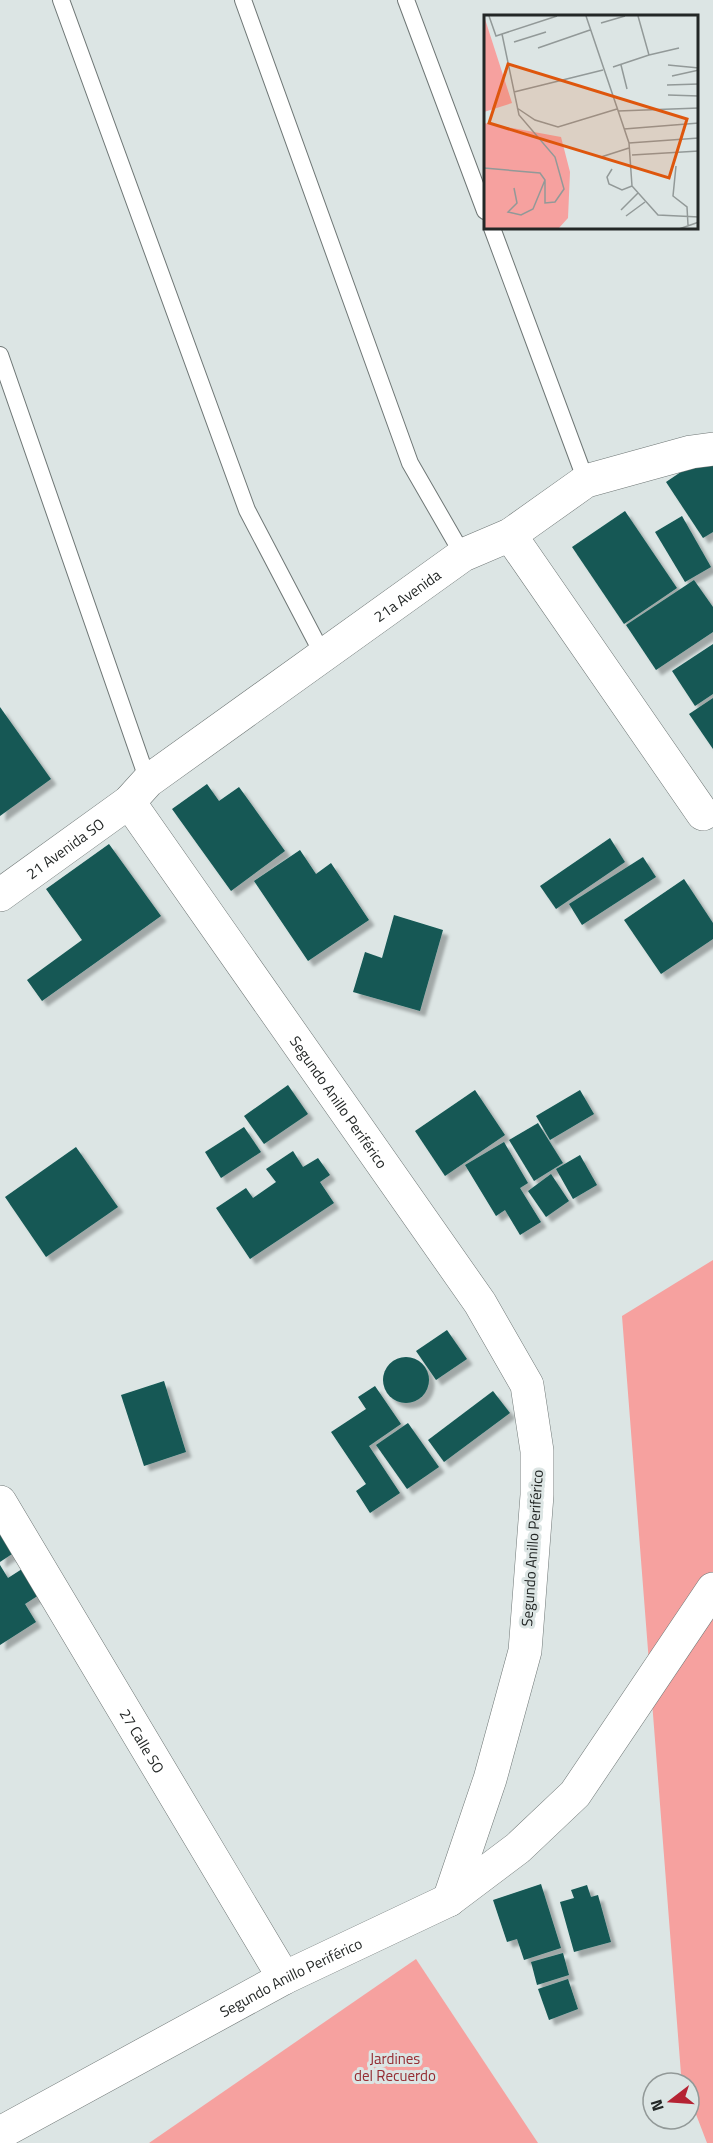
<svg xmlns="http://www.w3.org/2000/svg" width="713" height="2143" font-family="'Titillium Web',sans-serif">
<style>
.green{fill:#f6a19f}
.building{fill:#135854;filter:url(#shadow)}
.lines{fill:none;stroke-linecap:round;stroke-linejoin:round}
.service-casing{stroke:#6f7776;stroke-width:18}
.minor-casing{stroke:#6f7776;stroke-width:34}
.tertiary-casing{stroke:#6f7776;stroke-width:34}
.service{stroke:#fff;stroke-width:16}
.minor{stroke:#fff;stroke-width:33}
.tertiary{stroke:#fff;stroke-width:33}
.labels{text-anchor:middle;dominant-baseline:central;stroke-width:6;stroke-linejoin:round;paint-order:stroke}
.street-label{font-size:15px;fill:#232726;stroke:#dce5e4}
.park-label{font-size:15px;fill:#942c32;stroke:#dce5e4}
.inset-road{fill:none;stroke:#929998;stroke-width:1.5}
.view{fill:#de560d;fill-opacity:0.15;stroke:#de560d;stroke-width:3}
.inset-edge{fill:none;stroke:#232726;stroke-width:3}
</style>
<defs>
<filter id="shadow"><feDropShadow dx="5.5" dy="5.5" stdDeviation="1.5" flood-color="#0004"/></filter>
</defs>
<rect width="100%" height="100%" fill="#dce5e4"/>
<g class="green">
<path d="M713,1260V2143H707L689,2096V2083H684L681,2074L622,1316Z"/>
<path d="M416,1959L538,2143H149Z"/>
</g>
<g class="building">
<path d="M706,455L713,466V532L703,538L666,482Z"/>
<path d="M625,511L677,588L624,624L572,547Z"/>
<path d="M682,516L711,567L685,582L655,532Z"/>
<path d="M694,580L713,607V632L656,670L626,625Z"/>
<path d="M713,644V694L695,706L672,671Z"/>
<path d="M713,698V749L689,714Z"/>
<path d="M0,707L51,779L0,816Z"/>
<path d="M207,784L219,801L239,787L285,851L231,891L172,809Z"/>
<path d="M610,838L625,862L556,909L540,886Z"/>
<path d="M109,844L161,916L42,1001L27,980L82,940L46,889Z"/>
<path d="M300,850L316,874L331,863L369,920L308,961L254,881Z"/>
<path d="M643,857L656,877L582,925L569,904Z"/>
<path d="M684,879L713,923V939L661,974L624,920Z"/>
<path d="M394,915L443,930L420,1011L353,992L365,952L382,958Z"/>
<path d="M288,1085L308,1114L264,1144L244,1116Z"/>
<path d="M475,1090L505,1135L445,1176L415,1131Z"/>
<path d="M580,1090L594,1114L550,1140L536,1116Z"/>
<path d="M538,1123L563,1163L534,1181L509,1140Z"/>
<path d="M244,1127L261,1152L221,1178L205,1152Z"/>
<path d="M504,1142L528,1183L520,1188L541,1222L520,1235L505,1210L496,1216L465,1165Z"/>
<path d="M76,1147L118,1207L46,1257L5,1197Z"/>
<path d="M293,1151L303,1167L318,1158L330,1175L320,1182L334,1203L250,1259L216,1208L246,1188L253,1198L276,1182L266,1169Z"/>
<path d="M580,1155L597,1185L573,1199L556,1169Z"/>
<path d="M551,1174L569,1201L546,1217L528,1191Z"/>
<path d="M447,1330L467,1359L436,1380L416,1351Z"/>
<circle cx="406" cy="1380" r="23"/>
<path d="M164,1381L186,1452L144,1466L121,1395Z"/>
<path d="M375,1386L401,1424L369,1446L400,1493L370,1513L356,1491L366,1484L331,1432L366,1409L358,1397Z"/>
<path d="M493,1391L510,1413L444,1462L428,1440Z"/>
<path d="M408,1423L439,1467L407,1489L376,1445Z"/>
<path d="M0,1534L12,1554L0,1562Z"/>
<path d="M0,1565L8,1578L22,1569L39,1595L25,1604L36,1622L0,1645Z"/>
<path d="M541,1884L561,1948L524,1960L517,1939L507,1942L493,1900Z"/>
<path d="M587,1885L591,1897L598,1895L611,1942L574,1952L560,1902L574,1898L571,1890Z"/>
<path d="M563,1953L569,1975L537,1985L531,1962Z"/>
<path d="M568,1979L578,2009L549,2020L538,1989Z"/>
</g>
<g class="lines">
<g class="service-casing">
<g id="service">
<path d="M61,0L247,510L323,655"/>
<path d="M243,0L410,463L463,555"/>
<path d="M406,0L485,211"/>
<path d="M492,228L586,481"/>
<path d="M0,355L148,781"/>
</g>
</g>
<g class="minor-casing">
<g id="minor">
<path d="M510,535L703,814"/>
<path id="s1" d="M129,802L480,1303L527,1385L537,1451V1495L525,1651L490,1779L449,1900"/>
<path id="s2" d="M0,1502L284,1978"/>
<path id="s3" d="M0,2133L284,1978L449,1900L518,1848L575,1794L713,1589"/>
</g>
</g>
<g class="tertiary-casing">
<g id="tertiary">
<path id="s4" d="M0,895L129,802L148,781L463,555L510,535L586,481L691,452L713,449"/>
</g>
</g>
<use href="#service" class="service"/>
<use href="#minor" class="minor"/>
<use href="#tertiary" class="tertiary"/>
</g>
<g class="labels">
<g class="street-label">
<text stroke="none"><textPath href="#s4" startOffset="506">21a Avenida</textPath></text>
<text stroke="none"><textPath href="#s4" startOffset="80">21 Avenida SO</textPath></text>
<text stroke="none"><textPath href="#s1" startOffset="366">Segundo Anillo Periférico</textPath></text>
<text transform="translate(532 1548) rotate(-86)">Segundo Anillo Periférico</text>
<text stroke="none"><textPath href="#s2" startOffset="278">27 Calle SO</textPath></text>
<text stroke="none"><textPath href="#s3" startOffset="330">Segundo Anillo Periférico</textPath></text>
</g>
<g class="park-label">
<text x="395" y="2058">Jardines<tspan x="395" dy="17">del Recuerdo</tspan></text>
</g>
</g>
<g transform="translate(484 15)">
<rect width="214" height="214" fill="#dce5e4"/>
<path d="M0,1L28,88L0,97ZM0,108L77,122L86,157L84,203L74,214H0Z" fill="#f6a19f"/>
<path class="inset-road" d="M5,1L12,21L73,1M102,1L145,128L148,171L174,200L215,202M117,8L141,1M30,27L62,17M54,33L106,15M165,40L195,33M137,50L143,74M184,50L215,53M129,52L165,40L154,1M188,61L215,55M183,70L215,69M30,77L119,55M184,80L215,81M33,93L51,105L74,112L133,94M134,96L215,93M140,114L215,108M145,128L215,123M148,140L215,136M117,142L145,133M192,151L189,181L203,192L204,210M0,153L56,158L61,165V188L71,187L80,174L71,142L35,100L18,19M128,154L123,162L125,169L138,175L148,171M30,173L33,188L24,197L37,200L49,194L61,165M137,195L154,178M142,201L161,187M195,214L215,207"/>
<path class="view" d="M24,49L203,104L185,163L5,108Z"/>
<rect width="214" height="214" class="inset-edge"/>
</g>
<g transform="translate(671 2101) rotate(253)"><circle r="28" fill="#dce5e4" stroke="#929998" stroke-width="1.5"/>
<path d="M0-4.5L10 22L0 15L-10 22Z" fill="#b52333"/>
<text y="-9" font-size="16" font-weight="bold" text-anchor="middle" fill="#232726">N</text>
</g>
</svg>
